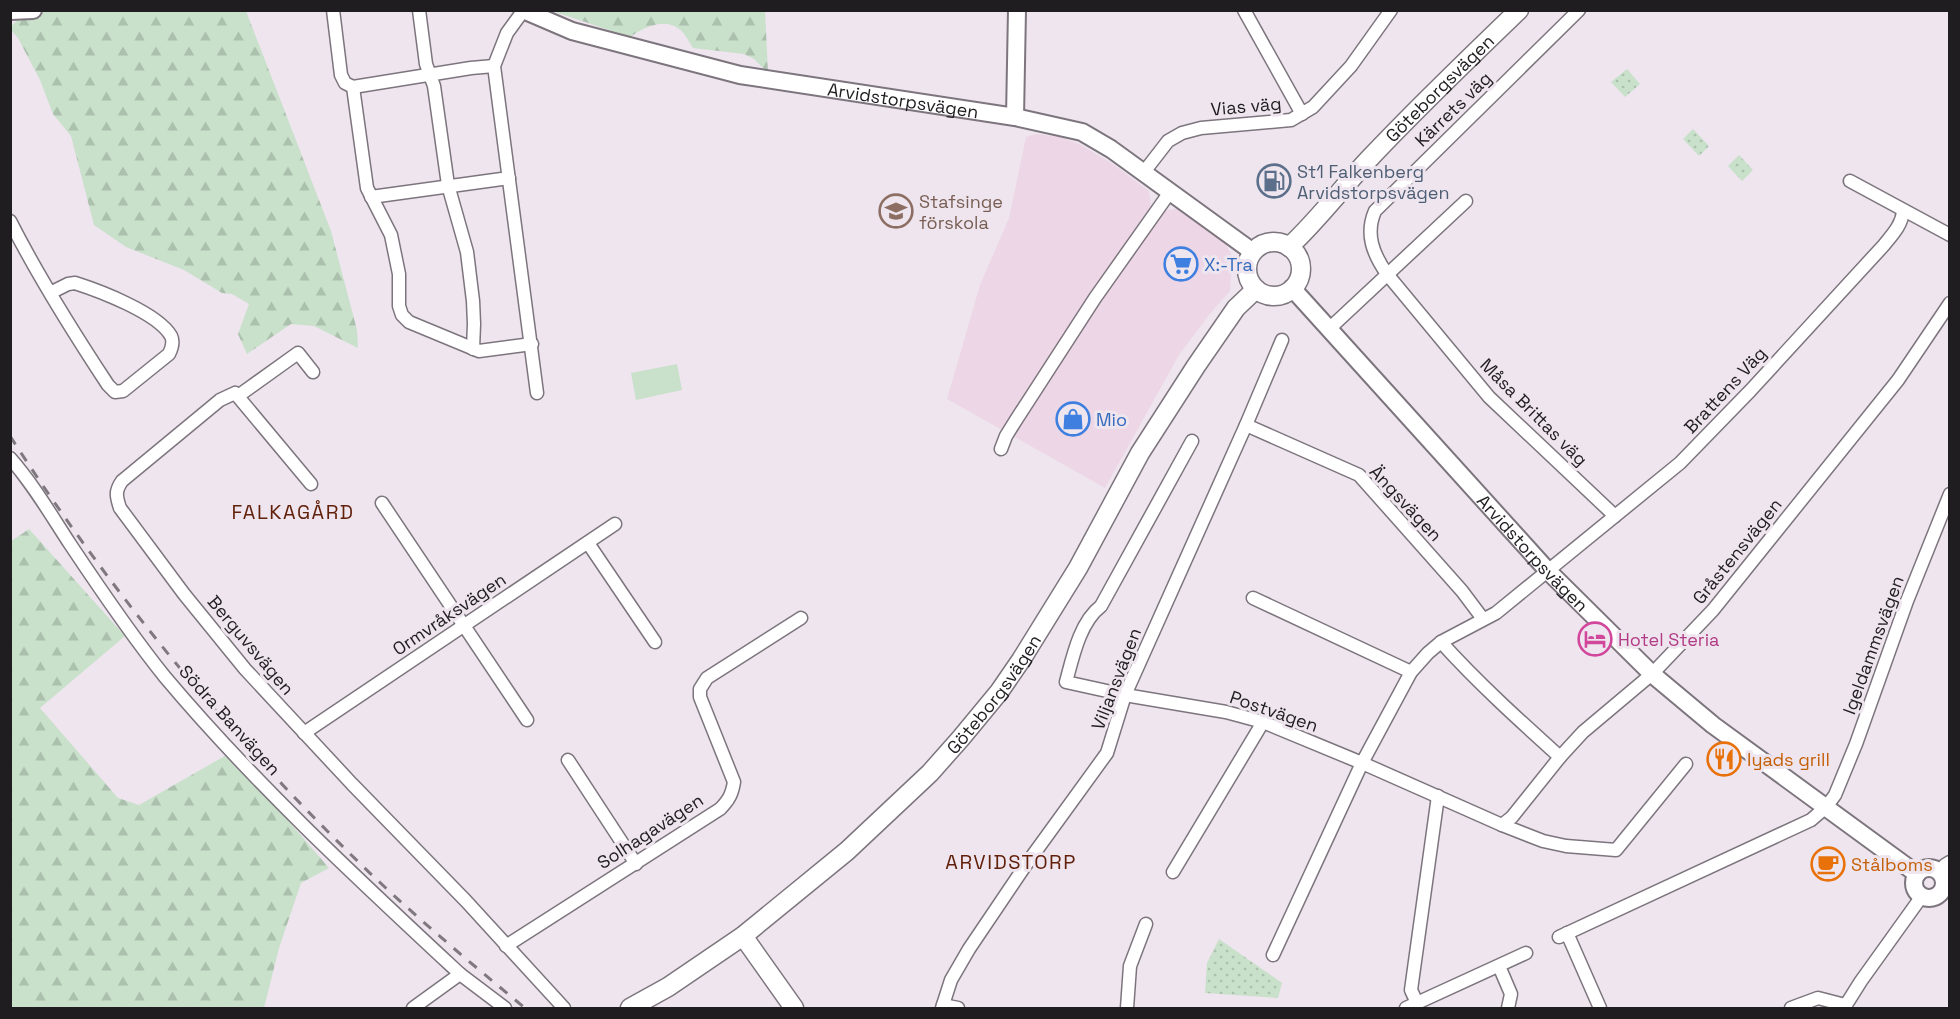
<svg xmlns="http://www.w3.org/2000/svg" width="1960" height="1019" font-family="'Space Grotesk',sans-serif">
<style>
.commercial{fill:#edd7e6}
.forest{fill:url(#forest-firs)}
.park{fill:url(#park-dots)}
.pitch{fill:#c9e0cb}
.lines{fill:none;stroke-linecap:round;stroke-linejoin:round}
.minor-casing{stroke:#7d757e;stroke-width:15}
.tertiary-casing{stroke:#7d757e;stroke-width:20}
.secondary-casing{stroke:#7d757e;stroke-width:21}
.minor{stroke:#fff;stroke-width:12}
.tertiary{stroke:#fff;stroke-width:16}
.secondary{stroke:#fff;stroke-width:18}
.rail{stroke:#7f797f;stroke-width:3;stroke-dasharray:10 10;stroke-linecap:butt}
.labels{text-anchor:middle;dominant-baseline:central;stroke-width:6;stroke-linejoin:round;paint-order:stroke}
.street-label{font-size:18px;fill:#201d20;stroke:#eee5ee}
.service-label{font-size:18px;fill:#4e5e75;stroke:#eee5ee;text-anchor:start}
.education-label{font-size:18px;fill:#785e54;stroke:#eee5ee;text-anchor:start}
.shop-label{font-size:18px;fill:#366cbe;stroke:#eee5ee;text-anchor:start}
.hotel-label{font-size:18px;fill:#b23c85;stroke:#eee5ee;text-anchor:start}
.food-label{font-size:18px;fill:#c56008;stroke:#eee5ee;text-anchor:start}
.neighbourhood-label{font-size:20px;letter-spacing:1.5px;fill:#61200a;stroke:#eee5ee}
</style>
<defs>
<pattern id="forest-firs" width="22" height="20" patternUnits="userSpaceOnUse" patternTransform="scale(1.5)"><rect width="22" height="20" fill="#c9e0cb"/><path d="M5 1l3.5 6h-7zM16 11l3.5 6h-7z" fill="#acc0ae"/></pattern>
<pattern id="park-dots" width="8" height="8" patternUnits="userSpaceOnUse" patternTransform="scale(1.5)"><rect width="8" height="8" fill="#c9e0cb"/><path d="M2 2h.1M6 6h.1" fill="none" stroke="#acc0ae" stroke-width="1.8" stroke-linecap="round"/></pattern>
</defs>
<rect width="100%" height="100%" fill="#eee5ee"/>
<path class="commercial" d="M1036,134L1060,137L1079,144L1113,164L1149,191L1151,206L1158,212L1179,208L1223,239L1232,256L1230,291L1209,315L1179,355L1105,488L947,399L980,285L1009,218L1026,137Z"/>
<g class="forest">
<path d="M22,11H246L331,231L357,330L358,348L314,326L291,324L247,354L238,334L249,304L232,294L222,293L184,270L126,247L94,225L71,136L53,114L40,80L18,38L11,30L10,28L21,16Z"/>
<path d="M552,11H765L768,73L754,59L744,54L693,48C689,42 685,33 679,29C664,17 643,28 630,37Z"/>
<path d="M29,529L125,636L40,708L118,798L139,805L230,753L329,868L301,883L279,948L264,1008H11L10,542Z"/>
</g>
<g class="park">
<path d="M1627,69L1640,84L1625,97L1611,82Z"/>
<path d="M1693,129L1709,146L1699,156L1683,139Z"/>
<path d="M1739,155L1753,170L1742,181L1728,166Z"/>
<path d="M1219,939L1282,983L1278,998L1205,993L1207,963Z"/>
</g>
<path class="pitch" d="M677,364L682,390L636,400L631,373Z"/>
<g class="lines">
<g class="minor-casing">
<g id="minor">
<path d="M333,10L341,75L345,83L353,87L367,188L391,235L399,274V306L402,315L409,322L479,351L532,344"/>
<path d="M419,10L426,64L434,86L448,185L467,252L473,301L474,324L473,349"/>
<path d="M1244,10L1302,114"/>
<path d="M1579,10L1375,211C1365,234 1373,254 1387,274L1489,397L1615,516"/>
<path d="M523,11L507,33L494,66L537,393"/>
<path d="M353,87L471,68L494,66"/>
<path d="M1144,172L1168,141L1182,133L1201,128L1291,120L1313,107L1351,66L1391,10"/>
<path d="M1850,181L1950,235"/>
<path d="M371,197L509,178"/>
<path d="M10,221C39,278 73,332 108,385L115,392L123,391L169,354C172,348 174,342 171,336C158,313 100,291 75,283L68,284L50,293"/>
<path d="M1329,329L1466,201"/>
<path d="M238,396L298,353L313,372"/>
<path d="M1246,425L1359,475L1462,591L1483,619"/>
<path d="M1192,441L1101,606C1080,622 1073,656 1066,682L1125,695L1226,712L1263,722L1362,763L1502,825L1543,841L1566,846L1616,850L1686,764"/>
<path d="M1001,449L1006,436L1016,420L1095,298L1170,192"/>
<path d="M10,458C33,484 51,515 70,544C100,589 131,635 165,677C254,783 359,880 460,974"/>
<path d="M311,484L235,393L220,400L122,481C115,491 116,496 120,508L184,594L245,669L352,784L466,901L564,1008"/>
<path d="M382,503L527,720"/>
<path d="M588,543L655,642"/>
<path d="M1253,598L1411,672"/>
<path d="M1441,642C1478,683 1519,720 1560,757"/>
<path d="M304,733L615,524"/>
<path d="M568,760L636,864"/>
<path d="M1502,825L1512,817L1560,757L1583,732L1652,674L1713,610L1898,380L1950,303"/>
<path d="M1173,872L1263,722"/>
<path d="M1939,872L1945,865L1950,862"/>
<path d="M1567,933L1600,1008"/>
<path d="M1559,937L1811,820L1826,807L1835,795L1856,744L1907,601L1950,494"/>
<path d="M506,946L720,809C729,800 732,794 734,782L700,697V689L707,678L801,618"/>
<path d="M1273,955L1362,763L1411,672L1428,653L1441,642L1496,613L1680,463L1750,391L1884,245C1892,235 1902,225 1903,211"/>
<path d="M1499,966L1511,994L1508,1008"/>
<path d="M1417,1003L1411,990L1438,796"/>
<path d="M943,1005L958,1008"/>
<path d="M413,1008L460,974L505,1008"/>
<path d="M942,1008L951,980L969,949L1025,866L1107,753L1125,695L1246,425L1282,340"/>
<path d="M1127,1008L1130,966L1146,924"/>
<path d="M1406,1008L1526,953"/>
<path d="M1791,1008L1818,998L1845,1005"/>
<path d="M1844,1008L1861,981L1922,896"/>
</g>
</g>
<g class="tertiary-casing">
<g id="tertiary">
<path id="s1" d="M523,10L572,31L740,75L1015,117L1082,132L1111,149L1253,252"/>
<path d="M10,11L33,10"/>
<path d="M1015,117L1017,10"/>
<path id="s2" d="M1292,288L1548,571L1652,674L1713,725L1917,874"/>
<circle cx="1929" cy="883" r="15"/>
</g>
</g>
<g class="secondary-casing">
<g id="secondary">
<circle cx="1274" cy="269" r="27"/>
<path id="s3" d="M1289,247C1318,220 1342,188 1369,159C1417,108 1468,59 1519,10"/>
<path d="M743,936L794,1008"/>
<path id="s4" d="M630,1008L668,987L743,936L847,851L930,773L961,738L999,692L1021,660L1078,568L1140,453L1196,366L1236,308L1256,289"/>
</g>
</g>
<use href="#minor" class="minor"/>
<use href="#tertiary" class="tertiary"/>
<use href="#secondary" class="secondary"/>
<path class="rail" d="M10,436C114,597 236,745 374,877C423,923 474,966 525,1008"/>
</g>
<defs>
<g id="fuel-ring" transform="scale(1.725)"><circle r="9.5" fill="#eee5ee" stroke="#5c6f8a" stroke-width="1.5"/><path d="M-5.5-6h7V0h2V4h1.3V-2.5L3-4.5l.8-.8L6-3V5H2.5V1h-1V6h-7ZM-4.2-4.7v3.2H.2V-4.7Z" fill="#5c6f8a"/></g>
<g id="school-ring" transform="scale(1.725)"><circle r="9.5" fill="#eee5ee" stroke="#8d6e63" stroke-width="1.5"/><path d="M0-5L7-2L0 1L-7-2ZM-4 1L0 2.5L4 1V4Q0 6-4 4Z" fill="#8d6e63"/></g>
<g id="supermarket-ring" transform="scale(1.725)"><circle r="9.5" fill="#eee5ee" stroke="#3f7fe0" stroke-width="1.5"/><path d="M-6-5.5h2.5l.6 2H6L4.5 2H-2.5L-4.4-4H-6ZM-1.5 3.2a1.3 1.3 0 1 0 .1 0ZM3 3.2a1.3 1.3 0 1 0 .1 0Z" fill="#3f7fe0"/></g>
<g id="shop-ring" transform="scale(1.725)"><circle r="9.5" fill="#eee5ee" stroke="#3f7fe0" stroke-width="1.5"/><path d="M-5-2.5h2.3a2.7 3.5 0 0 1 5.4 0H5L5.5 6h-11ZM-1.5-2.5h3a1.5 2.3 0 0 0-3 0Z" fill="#3f7fe0"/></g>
<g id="hotel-ring" transform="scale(1.725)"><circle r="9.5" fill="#eee5ee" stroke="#d1479c" stroke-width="1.5"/><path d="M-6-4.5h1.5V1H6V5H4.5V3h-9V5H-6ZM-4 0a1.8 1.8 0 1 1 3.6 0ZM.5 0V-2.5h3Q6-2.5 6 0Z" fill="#d1479c"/></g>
<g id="restaurant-ring" transform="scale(1.725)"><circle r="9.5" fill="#eee5ee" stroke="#e8710a" stroke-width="1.5"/><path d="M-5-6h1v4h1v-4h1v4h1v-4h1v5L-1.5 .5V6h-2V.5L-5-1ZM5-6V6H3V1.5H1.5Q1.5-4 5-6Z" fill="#e8710a"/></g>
<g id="cafe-ring" transform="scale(1.725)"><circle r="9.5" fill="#eee5ee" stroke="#e8710a" stroke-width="1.5"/><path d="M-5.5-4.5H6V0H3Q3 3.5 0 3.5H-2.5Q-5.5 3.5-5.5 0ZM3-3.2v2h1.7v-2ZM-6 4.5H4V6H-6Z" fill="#e8710a"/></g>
</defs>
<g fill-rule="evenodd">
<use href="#fuel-ring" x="1274" y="181"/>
<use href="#school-ring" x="896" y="211"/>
<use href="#supermarket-ring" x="1181" y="264"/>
<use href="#shop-ring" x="1073" y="419"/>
<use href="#hotel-ring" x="1595" y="639"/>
<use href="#restaurant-ring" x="1724" y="759"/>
<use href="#cafe-ring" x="1828" y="864"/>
</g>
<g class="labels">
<g class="street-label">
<text stroke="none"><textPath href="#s3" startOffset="219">Göteborgsvägen</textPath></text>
<text stroke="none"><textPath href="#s1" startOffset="392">Arvidstorpsvägen</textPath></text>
<text transform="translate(1246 106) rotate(-5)">Vias väg</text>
<text transform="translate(1453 109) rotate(-44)">Kärrets väg</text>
<text transform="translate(1725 390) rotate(-47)">Brattens Väg</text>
<text transform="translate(1534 412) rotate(45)">Måsa Brittas väg</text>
<text transform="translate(1406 503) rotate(47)">Ängsvägen</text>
<text transform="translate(1737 551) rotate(-51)">Gråstensvägen</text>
<text stroke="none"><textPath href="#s2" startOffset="358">Arvidstorpsvägen</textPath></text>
<text transform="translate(449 614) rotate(-34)">Ormvråksvägen</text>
<text transform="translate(251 645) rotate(50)">Berguvsvägen</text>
<text transform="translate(1873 645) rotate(-70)">Igeldammsvägen</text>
<text transform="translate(1116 679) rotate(-69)">Viljansvägen</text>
<text stroke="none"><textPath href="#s4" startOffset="484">Göteborgsvägen</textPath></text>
<text transform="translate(1274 711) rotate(19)">Postvägen</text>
<text transform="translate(230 720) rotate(48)">Södra Banvägen</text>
<text transform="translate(650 831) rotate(-33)">Solhagavägen</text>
</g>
<g class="service-label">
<text x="1297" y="171">St1 Falkenberg<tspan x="1297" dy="21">Arvidstorpsvägen</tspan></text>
</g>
<g class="education-label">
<text x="919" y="201">Stafsinge<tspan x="919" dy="21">förskola</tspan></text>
</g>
<g class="shop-label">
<text x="1204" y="264">X:-Tra</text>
<text x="1096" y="419">Mio</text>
</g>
<g class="hotel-label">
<text x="1618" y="639">Hotel Steria</text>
</g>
<g class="food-label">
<text x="1747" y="759">Iyads grill</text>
<text x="1851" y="864">Stålboms</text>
</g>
<g class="neighbourhood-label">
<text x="293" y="512">FALKAGÅRD</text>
<text x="1011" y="862">ARVIDSTORP</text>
</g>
</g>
<rect width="1960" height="1019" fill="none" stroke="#201d20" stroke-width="24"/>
</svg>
